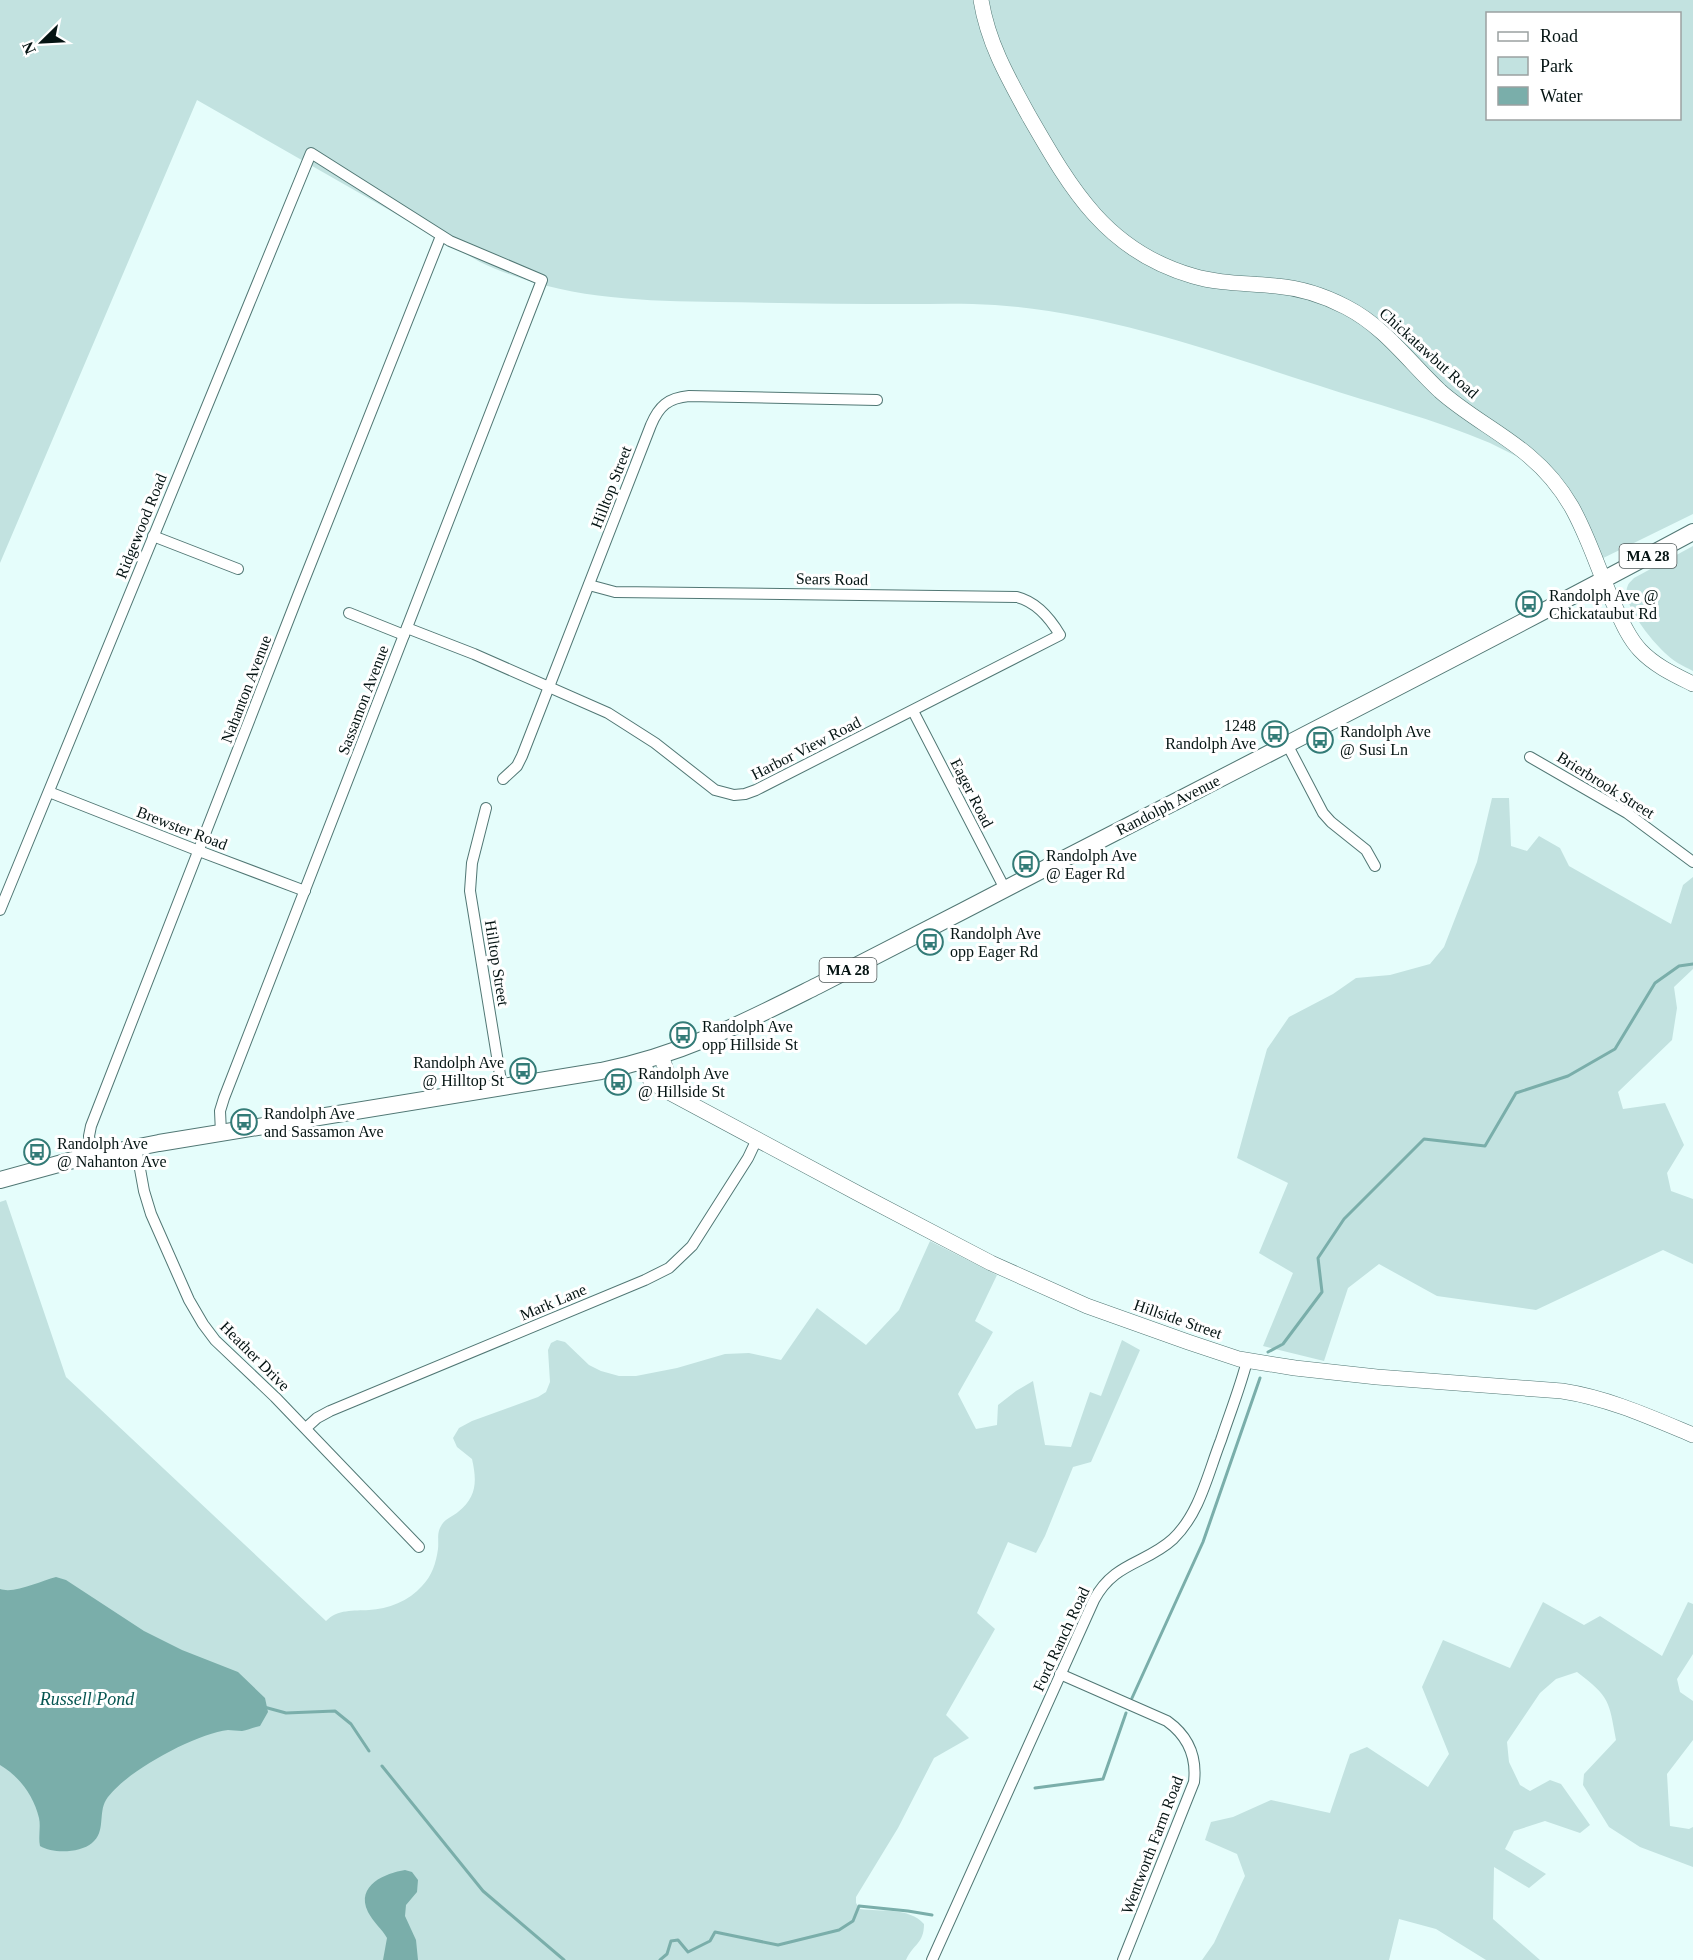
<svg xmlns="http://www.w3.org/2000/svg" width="1693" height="1960" font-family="'Times New Roman',serif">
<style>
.green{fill:#c2e2e0;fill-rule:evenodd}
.water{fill:#7aaeaa}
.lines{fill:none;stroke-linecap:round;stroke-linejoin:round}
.stream{stroke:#7aaeaa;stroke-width:3}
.street-casing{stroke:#517774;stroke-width:12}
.secondary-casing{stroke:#517774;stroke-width:16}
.primary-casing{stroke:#517774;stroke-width:18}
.street{stroke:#fff;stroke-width:10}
.secondary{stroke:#fff;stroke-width:15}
.primary{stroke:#fff;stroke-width:16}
.labels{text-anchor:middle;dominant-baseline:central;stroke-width:6;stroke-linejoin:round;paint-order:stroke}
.shield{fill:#fff;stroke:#505a5a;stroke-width:1.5}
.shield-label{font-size:15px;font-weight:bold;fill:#051413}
.street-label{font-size:16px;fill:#051413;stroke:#fff}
.poi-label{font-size:16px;fill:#051413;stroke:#fff;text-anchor:start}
.water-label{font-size:18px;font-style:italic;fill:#075652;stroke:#fff}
</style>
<rect width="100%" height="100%" fill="#e5fdfb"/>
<g class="green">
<path d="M0,0H1693V514L1591,564L1554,489L1524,460L1490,443C1434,419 1374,404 1317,385C1212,351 1106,313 995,305C965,303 936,304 906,304C844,304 781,303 719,302C634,301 558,299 480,262L197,100L0,563ZM1488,14H1680V118H1488Z"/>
<path d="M1693,546V671C1683,666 1673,661 1665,653C1653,642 1619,602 1628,585C1628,584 1634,578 1634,578Z"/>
<path d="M1492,798H1509L1511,846L1527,851L1539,836L1560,848L1569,866L1671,924L1683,885L1693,877V969L1674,987L1677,1008L1672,1040L1618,1092L1623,1109L1665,1103L1684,1145L1667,1173L1671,1191L1693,1199V1264L1663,1250L1536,1310L1437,1296L1379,1264L1348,1288L1324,1361L1263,1346L1293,1273L1259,1253L1288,1183L1237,1158L1267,1049L1289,1017L1333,994L1356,978L1390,975L1430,964L1444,947L1477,862Z"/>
<path d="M6,1200L66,1377L326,1621C338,1609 353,1611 369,1610C388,1609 409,1601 422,1586C432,1576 436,1563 438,1549C439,1539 436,1532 443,1523C447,1518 453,1516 458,1512C477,1497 477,1481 472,1459L457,1447L453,1438L459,1428L472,1421L538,1397L546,1392L550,1382L548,1350L551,1343L557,1340L565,1342L589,1365L601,1371L619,1376H636L677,1368L725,1354L749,1353L781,1360L817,1308L866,1345L899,1310L930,1241L997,1275L975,1321L993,1332L958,1394L976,1429L997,1425L998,1405L1016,1391L1033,1381L1045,1445L1071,1447L1090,1392L1101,1396L1122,1340L1140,1350L1091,1462L1073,1467L1045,1536L1036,1553L1008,1542L977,1613L995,1629L946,1715L969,1738L934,1758L898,1828L856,1897V1903L860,1909C881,1912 909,1907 924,1924C924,1944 913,1944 906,1960H0V1202Z"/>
<path d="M1543,1602L1584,1625L1600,1616L1662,1656L1688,1602L1693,1604V1654L1677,1679L1680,1692L1693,1701V1740L1667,1774L1670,1826L1689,1829L1693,1827V1867L1640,1847L1609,1827L1583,1785L1584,1774L1616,1740C1609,1701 1610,1697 1577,1672L1556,1679L1540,1693L1507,1742L1509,1762L1520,1785L1530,1791L1550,1780L1561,1784L1590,1825L1580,1833L1545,1821L1514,1831L1505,1849L1546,1874L1529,1888L1494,1867L1493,1919L1540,1960H1486L1436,1929L1399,1919L1389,1960H1202L1214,1943L1245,1876L1237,1854L1205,1840L1211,1822L1233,1817L1271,1800L1330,1813L1350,1754L1367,1747L1428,1787L1449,1754L1422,1687L1443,1640L1510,1668Z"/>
</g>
<g class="water">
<path d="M56,1577L66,1580L144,1631L182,1650L238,1672L265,1698L268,1712L260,1726C254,1727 248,1730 242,1731C237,1731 232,1730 228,1730C195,1734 124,1772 106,1800C98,1813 106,1832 92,1843C80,1853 53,1854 40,1846C38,1837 41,1827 39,1818C34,1796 19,1776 0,1765V1589C15,1594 40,1581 56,1577Z"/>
<path d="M405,1870L412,1872L418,1880L417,1892L406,1905L405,1916L416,1940L418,1960H383L387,1938C382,1929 373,1922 368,1912C355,1885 386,1873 405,1870Z"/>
</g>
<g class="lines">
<g class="stream">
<path d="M1268,1352L1283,1344L1322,1292L1318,1258L1344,1219L1424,1139L1485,1146L1516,1093L1568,1076L1615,1049L1655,983L1679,966L1693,964"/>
<path d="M1132,1698L1203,1542L1260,1378"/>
<path d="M264,1707L286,1713L335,1711L351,1724L369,1751"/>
<path d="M382,1766L483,1891L564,1960"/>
<path d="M1035,1788L1103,1779L1126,1713"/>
<path d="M660,1960L667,1954L671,1941L678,1940L688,1952L710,1941L715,1932L778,1945L839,1930L853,1921L859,1906L908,1911L932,1915"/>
</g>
<g class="street-casing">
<g id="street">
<path d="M153,536L238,569"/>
<path d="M349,613L404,635"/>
<path d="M407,628L474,654L608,713L655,743L715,790L734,795L745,794L756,790L1060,635C1050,618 1037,602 1017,597L615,592L589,585"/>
<path d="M913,711L1005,889"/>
<path d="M1287,744L1323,813L1331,822L1366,850L1375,866"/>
<path d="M1530,757L1627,813L1693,862"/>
<path d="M503,779L517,766L522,756L651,425C659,406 668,398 689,396L877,400"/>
<path d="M49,792L199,851L305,891"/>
<path d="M486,808L472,863L470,891L502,1087"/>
<path d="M0,910L311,153L450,241L542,280L224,1098L220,1111L221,1133"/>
<path d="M136,1147L144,1191L151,1214L189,1300L203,1324L215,1340L275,1397L419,1547"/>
<path d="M92,1156L89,1136L91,1126L299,593L441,236"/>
<path d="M306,1428L317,1418L330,1411L645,1280L669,1268L692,1246L748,1158L757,1139"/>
<path d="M1060,1674L1167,1721C1188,1736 1197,1756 1194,1782L1123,1960"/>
<path d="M932,1960L1094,1600C1114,1562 1146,1564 1173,1539C1200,1513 1208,1473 1221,1440C1230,1413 1240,1388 1247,1361"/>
</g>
</g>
<g class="secondary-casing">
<g id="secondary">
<path d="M981,0C988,43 1008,78 1029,116C1071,189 1106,251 1193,276C1220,284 1248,283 1276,286C1300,288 1325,296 1346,307C1385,327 1409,362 1440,391C1468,416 1501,432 1529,456C1579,498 1587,544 1612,600C1620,617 1627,636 1640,650C1655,666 1675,675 1693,684"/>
<path d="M661,1056L670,1080L683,1096"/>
<path d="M642,1062L650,1079L661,1088L861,1195L991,1263L1087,1306L1188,1342L1239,1359L1295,1368L1377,1377L1562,1391C1608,1398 1650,1417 1693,1435"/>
</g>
</g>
<g class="primary-casing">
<path id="primary" d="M0,1180L73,1160L159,1143L601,1071C682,1055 745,1022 817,986C883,952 948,919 1013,885C1240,768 1468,653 1693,532"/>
</g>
<use href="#street" class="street"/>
<use href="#secondary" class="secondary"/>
<use href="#primary" class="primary"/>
</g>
<defs>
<g id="bus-ring" transform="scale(1.35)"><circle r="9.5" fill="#fff" stroke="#337b77" stroke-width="1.5"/><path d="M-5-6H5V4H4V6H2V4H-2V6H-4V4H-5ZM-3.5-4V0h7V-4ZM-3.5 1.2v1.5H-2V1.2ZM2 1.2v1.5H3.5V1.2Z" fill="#337b77"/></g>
</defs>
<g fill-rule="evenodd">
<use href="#bus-ring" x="1529" y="604"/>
<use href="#bus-ring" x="1275" y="734"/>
<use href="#bus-ring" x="1320" y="740"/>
<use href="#bus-ring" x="1026" y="864"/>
<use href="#bus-ring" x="930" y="942"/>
<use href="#bus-ring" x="683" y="1035"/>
<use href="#bus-ring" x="523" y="1071"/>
<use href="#bus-ring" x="618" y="1082"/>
<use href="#bus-ring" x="244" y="1122"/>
<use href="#bus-ring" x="37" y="1152"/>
</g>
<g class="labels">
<g class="shield">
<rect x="1619.5" y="544" width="57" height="24" rx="4.5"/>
<rect x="819.5" y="958" width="57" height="24" rx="4.5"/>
</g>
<g class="shield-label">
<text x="1648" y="556">MA 28</text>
<text x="848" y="970">MA 28</text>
</g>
<g class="street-label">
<text transform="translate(1429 353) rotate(42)">Chickatawbut Road</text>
<text transform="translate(611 487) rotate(-69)">Hilltop Street</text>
<text transform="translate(141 526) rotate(-68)">Ridgewood Road</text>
<text transform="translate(832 579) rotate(1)">Sears Road</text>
<text transform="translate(246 689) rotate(-69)">Nahanton Avenue</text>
<text transform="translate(363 700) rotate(-69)">Sassamon Avenue</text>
<text transform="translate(806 748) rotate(-27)">Harbor View Road</text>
<text transform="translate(1606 785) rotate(32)">Brierbrook Street</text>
<text transform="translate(972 793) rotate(63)">Eager Road</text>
<text transform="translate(1168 805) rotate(-27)">Randolph Avenue</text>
<text transform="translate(182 828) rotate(21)">Brewster Road</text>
<text transform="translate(497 963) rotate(81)">Hilltop Street</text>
<text transform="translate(553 1302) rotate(-23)">Mark Lane</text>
<text transform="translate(1178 1319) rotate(19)">Hillside Street</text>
<text transform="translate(255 1356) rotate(45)">Heather Drive</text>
<text transform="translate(1061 1639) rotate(-65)">Ford Ranch Road</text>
<text transform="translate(1152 1845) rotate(-69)">Wentworth Farm Road</text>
</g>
<g class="poi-label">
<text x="1549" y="595">Randolph Ave @<tspan x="1549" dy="18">Chickataubut Rd</tspan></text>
<text x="1256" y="725" text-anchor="end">1248<tspan x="1256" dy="18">Randolph Ave</tspan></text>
<text x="1340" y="731">Randolph Ave<tspan x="1340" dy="18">@ Susi Ln</tspan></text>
<text x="1046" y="855">Randolph Ave<tspan x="1046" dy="18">@ Eager Rd</tspan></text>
<text x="950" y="933">Randolph Ave<tspan x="950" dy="18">opp Eager Rd</tspan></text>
<text x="702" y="1026">Randolph Ave<tspan x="702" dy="18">opp Hillside St</tspan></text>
<text x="504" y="1062" text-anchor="end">Randolph Ave<tspan x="504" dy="18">@ Hilltop St</tspan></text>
<text x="638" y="1073">Randolph Ave<tspan x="638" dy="18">@ Hillside St</tspan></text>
<text x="264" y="1113">Randolph Ave<tspan x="264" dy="18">and Sassamon Ave</tspan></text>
<text x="57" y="1143">Randolph Ave<tspan x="57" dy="18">@ Nahanton Ave</tspan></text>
</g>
<g class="water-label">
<text x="87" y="1699">Russell Pond</text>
</g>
</g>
<rect x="1486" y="12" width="195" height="108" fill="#ffffff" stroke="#9ba1a1" stroke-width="1.5"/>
<rect x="1498" y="32" width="30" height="9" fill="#ffffff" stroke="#9ba1a1" stroke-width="1.5"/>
<text x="1540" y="42" font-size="18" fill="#051413">Road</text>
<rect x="1498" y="57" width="30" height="18" fill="#c2e2e0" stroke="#9ba1a1" stroke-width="1.5"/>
<text x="1540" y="72" font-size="18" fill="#051413">Park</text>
<rect x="1498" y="87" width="30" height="18" fill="#7aaeaa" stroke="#9ba1a1" stroke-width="1.5"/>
<text x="1540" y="102" font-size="18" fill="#051413">Water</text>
<g transform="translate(42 42) rotate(246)" stroke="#ffffff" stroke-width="4.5" paint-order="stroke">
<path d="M0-4.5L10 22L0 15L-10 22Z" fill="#051413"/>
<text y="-9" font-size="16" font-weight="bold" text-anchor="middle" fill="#051413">N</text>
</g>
</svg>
